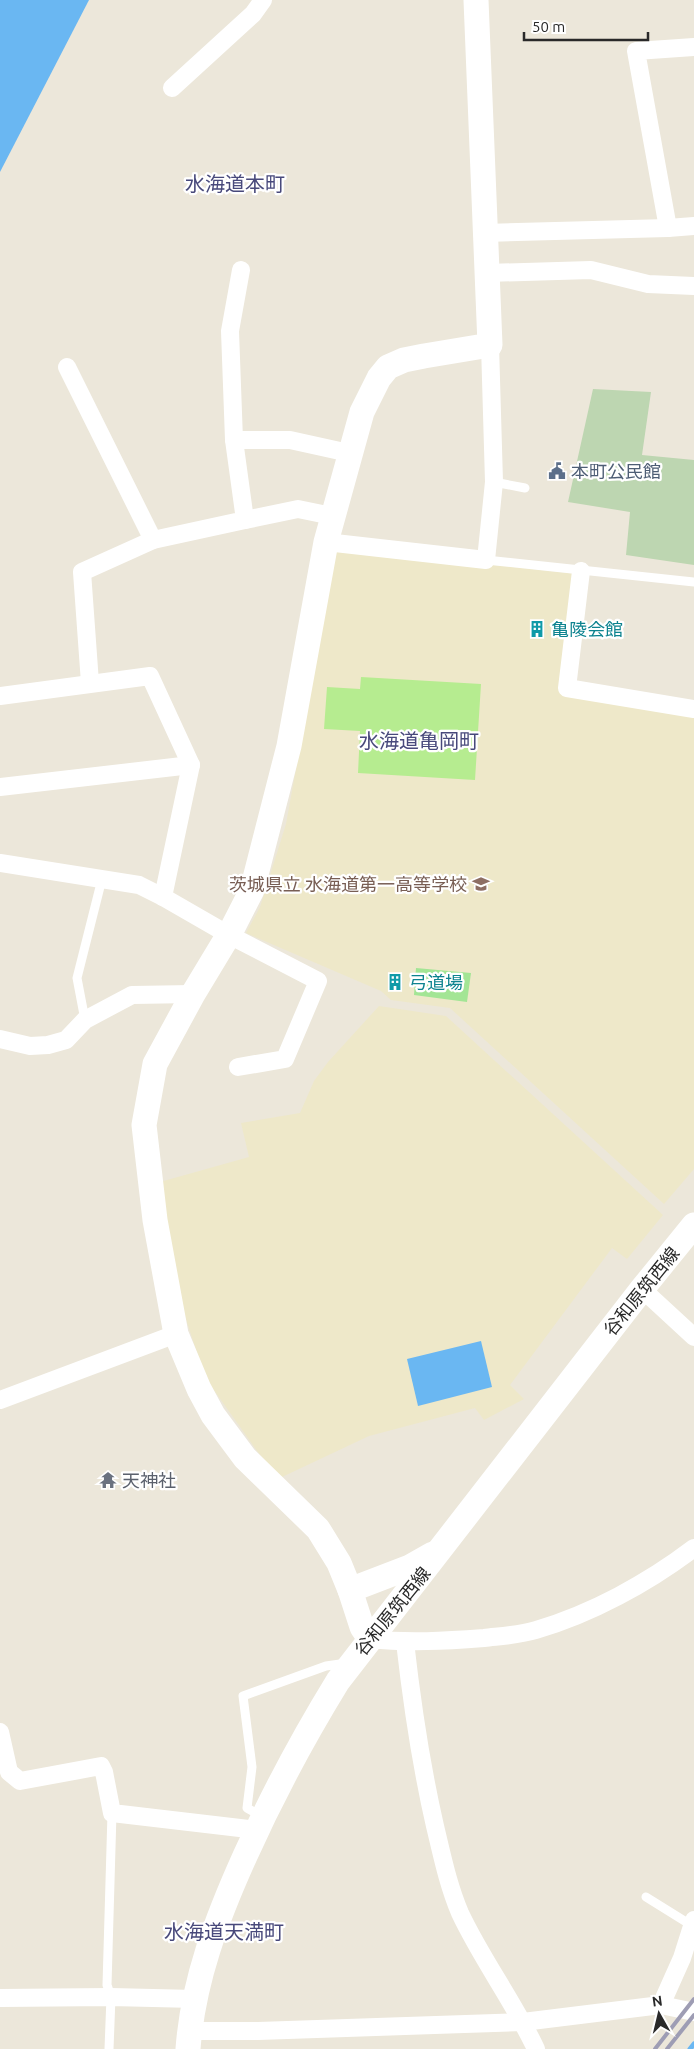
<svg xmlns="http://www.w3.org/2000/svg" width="694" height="2049" font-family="Ubuntu,'Noto Sans JP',sans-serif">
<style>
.education{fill:#eee8c9}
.green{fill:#a3e595}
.cemetery{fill:#bdd6b1}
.pitch{fill:#b6ec90}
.water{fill:#6ab7f2}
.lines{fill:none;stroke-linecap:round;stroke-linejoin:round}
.stream{stroke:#6ab7f2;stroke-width:5}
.lane{stroke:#fff;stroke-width:9}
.street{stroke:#fff;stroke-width:18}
.secondary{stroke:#fff;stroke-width:25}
.rail{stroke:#9e9db4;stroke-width:4}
.labels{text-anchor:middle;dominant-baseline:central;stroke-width:4.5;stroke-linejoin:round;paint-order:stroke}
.service-label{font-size:18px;fill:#4e5e75;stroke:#fff;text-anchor:start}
.culture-label{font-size:18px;fill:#0d838f;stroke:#fff;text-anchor:start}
.education-label{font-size:18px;fill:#785e54;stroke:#fff;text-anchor:end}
.street-label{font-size:18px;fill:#292929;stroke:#fff}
.worship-label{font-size:18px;fill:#5b616d;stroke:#fff;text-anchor:start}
.quarter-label{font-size:20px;fill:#48497b;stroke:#fff}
</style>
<rect width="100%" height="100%" fill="#ece7da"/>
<g class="education">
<path d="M331,547L577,574L562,693L694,715V1169L664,1204L450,1008L391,1000L381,991L246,933L260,907L286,824L298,758Z"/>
<path d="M379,1006L446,1016L663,1215L627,1259L612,1248L510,1385L524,1399L484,1420L475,1408L369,1436L282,1477L268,1464L257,1451L211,1386L199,1359L180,1301L160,1182L249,1157L241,1123L300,1113L314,1081L328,1062Z"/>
</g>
<path class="green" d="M416,968L471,973L467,1002L414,995Z"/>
<path class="cemetery" d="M593,389L651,392L642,455L694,460V565L626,555L630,512L568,502Z"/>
<path class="pitch" d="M361,677L481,684L475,780L358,773L360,731L324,729L327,687L360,689Z"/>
<g class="water">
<path d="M0,0H89L0,172Z"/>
<path d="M481,1341L492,1387L418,1406L407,1359Z"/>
</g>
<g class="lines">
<path class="stream" d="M690,2049L694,2044"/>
<g class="lane">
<path d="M494,482L525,488"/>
<path d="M486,560L694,582"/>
<path d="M85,1020L77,978L102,879"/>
<path d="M263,1817L247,1808L252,1767L243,1696L326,1666L347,1663"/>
<path d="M646,1897L691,1925"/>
<path d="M109,2049L111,1997L107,1985L112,1813"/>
</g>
<g class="street">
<path d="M172,88L253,14L263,0"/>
<path d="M668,228L636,51L694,47"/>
<path d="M485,233L668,228L694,226"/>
<path d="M487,273L591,270L648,284L694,286"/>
<path d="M67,367L153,540"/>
<path d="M234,440H290L349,453"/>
<path d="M245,520L298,509L332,516"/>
<path d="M326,542L486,560L494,482L490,345"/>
<path d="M581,571L567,688L694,709"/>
<path d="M90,683L82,572L153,540L245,520L234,440L230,331L241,270"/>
<path d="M0,696L150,676L191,765L163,897"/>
<path d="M0,787L191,765"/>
<path d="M0,863L139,885L163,897L229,935L318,981L285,1059L238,1067"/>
<path d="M0,1039L30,1046L48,1045L66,1040L85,1020L132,995L193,994"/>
<path d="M642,1289L694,1337"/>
<path d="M0,1400L176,1334"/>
<path d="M370,1639C408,1643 445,1641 484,1638C501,1636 520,1635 536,1630C591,1614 648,1583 694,1548"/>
<path d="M405,1642C412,1704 421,1765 435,1826C442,1855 448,1885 460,1913C482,1960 514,2002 536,2049"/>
<path d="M0,1732L9,1772L20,1781L101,1766L104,1772L112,1813L257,1830"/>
<path d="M0,1998L111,1997L195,1999"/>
<path d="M661,2005L682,1958L694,1920"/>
<path d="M189,2031H258L523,2022L661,2005L694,2012"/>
</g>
<g class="secondary">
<path d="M350,1590L410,1567L433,1554"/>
<path d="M370,1639L362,1627L350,1590L339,1563L318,1529L245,1458L213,1415L199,1389L176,1334L155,1220L144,1125L155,1064L193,994L231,931L252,890L289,746L326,542L362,412L379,378L388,367L404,360L424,356L490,345L476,0"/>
<path d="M188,2049C193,1981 217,1918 245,1856C272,1796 303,1738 338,1681L642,1289L694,1225"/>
</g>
<g class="rail">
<path d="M655,2049L694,1999"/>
<path d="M667,2049L694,2015"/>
</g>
</g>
<defs>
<g id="civic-bare" transform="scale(1.35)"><path d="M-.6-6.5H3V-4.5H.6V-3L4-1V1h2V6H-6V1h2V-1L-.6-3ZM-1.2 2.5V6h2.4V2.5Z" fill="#5c6f8a" stroke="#fff" stroke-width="2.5" paint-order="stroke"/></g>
<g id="building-bare" transform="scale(1.35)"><path d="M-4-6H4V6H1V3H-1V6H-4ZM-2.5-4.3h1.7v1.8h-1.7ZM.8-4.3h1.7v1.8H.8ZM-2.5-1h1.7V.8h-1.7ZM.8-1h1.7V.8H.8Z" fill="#0f9aa8" stroke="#fff" stroke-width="2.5" paint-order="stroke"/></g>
<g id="school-bare" transform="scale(1.35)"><path d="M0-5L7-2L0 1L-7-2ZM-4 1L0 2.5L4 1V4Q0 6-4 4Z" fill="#8d6e63" stroke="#fff" stroke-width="2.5" paint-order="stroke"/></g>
<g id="temple-bare" transform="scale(1.35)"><path d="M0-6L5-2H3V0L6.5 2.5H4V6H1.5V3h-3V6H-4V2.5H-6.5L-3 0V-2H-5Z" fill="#6b7280" stroke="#fff" stroke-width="2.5" paint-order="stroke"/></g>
</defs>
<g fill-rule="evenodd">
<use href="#civic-bare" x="557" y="471"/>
<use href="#building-bare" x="537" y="629"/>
<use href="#school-bare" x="481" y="884"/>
<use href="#building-bare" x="395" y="982"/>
<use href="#temple-bare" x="108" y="1480"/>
</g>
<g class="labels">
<g class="service-label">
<text x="571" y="471">本町公民館</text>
</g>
<g class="culture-label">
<text x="551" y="629">亀陵会館</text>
<text x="409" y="982">弓道場</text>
</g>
<g class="education-label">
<text x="467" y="884">茨城県立 水海道第一高等学校</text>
</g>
<g class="street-label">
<text transform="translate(641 1291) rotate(-51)">谷和原筑西線</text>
<text transform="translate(392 1611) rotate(-51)">谷和原筑西線</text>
</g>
<g class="worship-label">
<text x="122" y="1480">天神社</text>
</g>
<g class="quarter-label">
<text x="235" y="183">水海道本町</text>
<text x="419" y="740">水海道亀岡町</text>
<text x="224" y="1931">水海道天満町</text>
</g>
</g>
<g transform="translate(659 2014) rotate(352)" stroke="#ffffff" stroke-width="4" paint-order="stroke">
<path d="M0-4L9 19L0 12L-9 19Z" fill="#292929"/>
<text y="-8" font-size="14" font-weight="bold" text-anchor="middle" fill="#292929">N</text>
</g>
<path d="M524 32v8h124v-8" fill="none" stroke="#292929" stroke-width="2.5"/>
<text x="532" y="32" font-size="15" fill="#292929" stroke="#ffffff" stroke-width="4" paint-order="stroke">50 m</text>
</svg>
